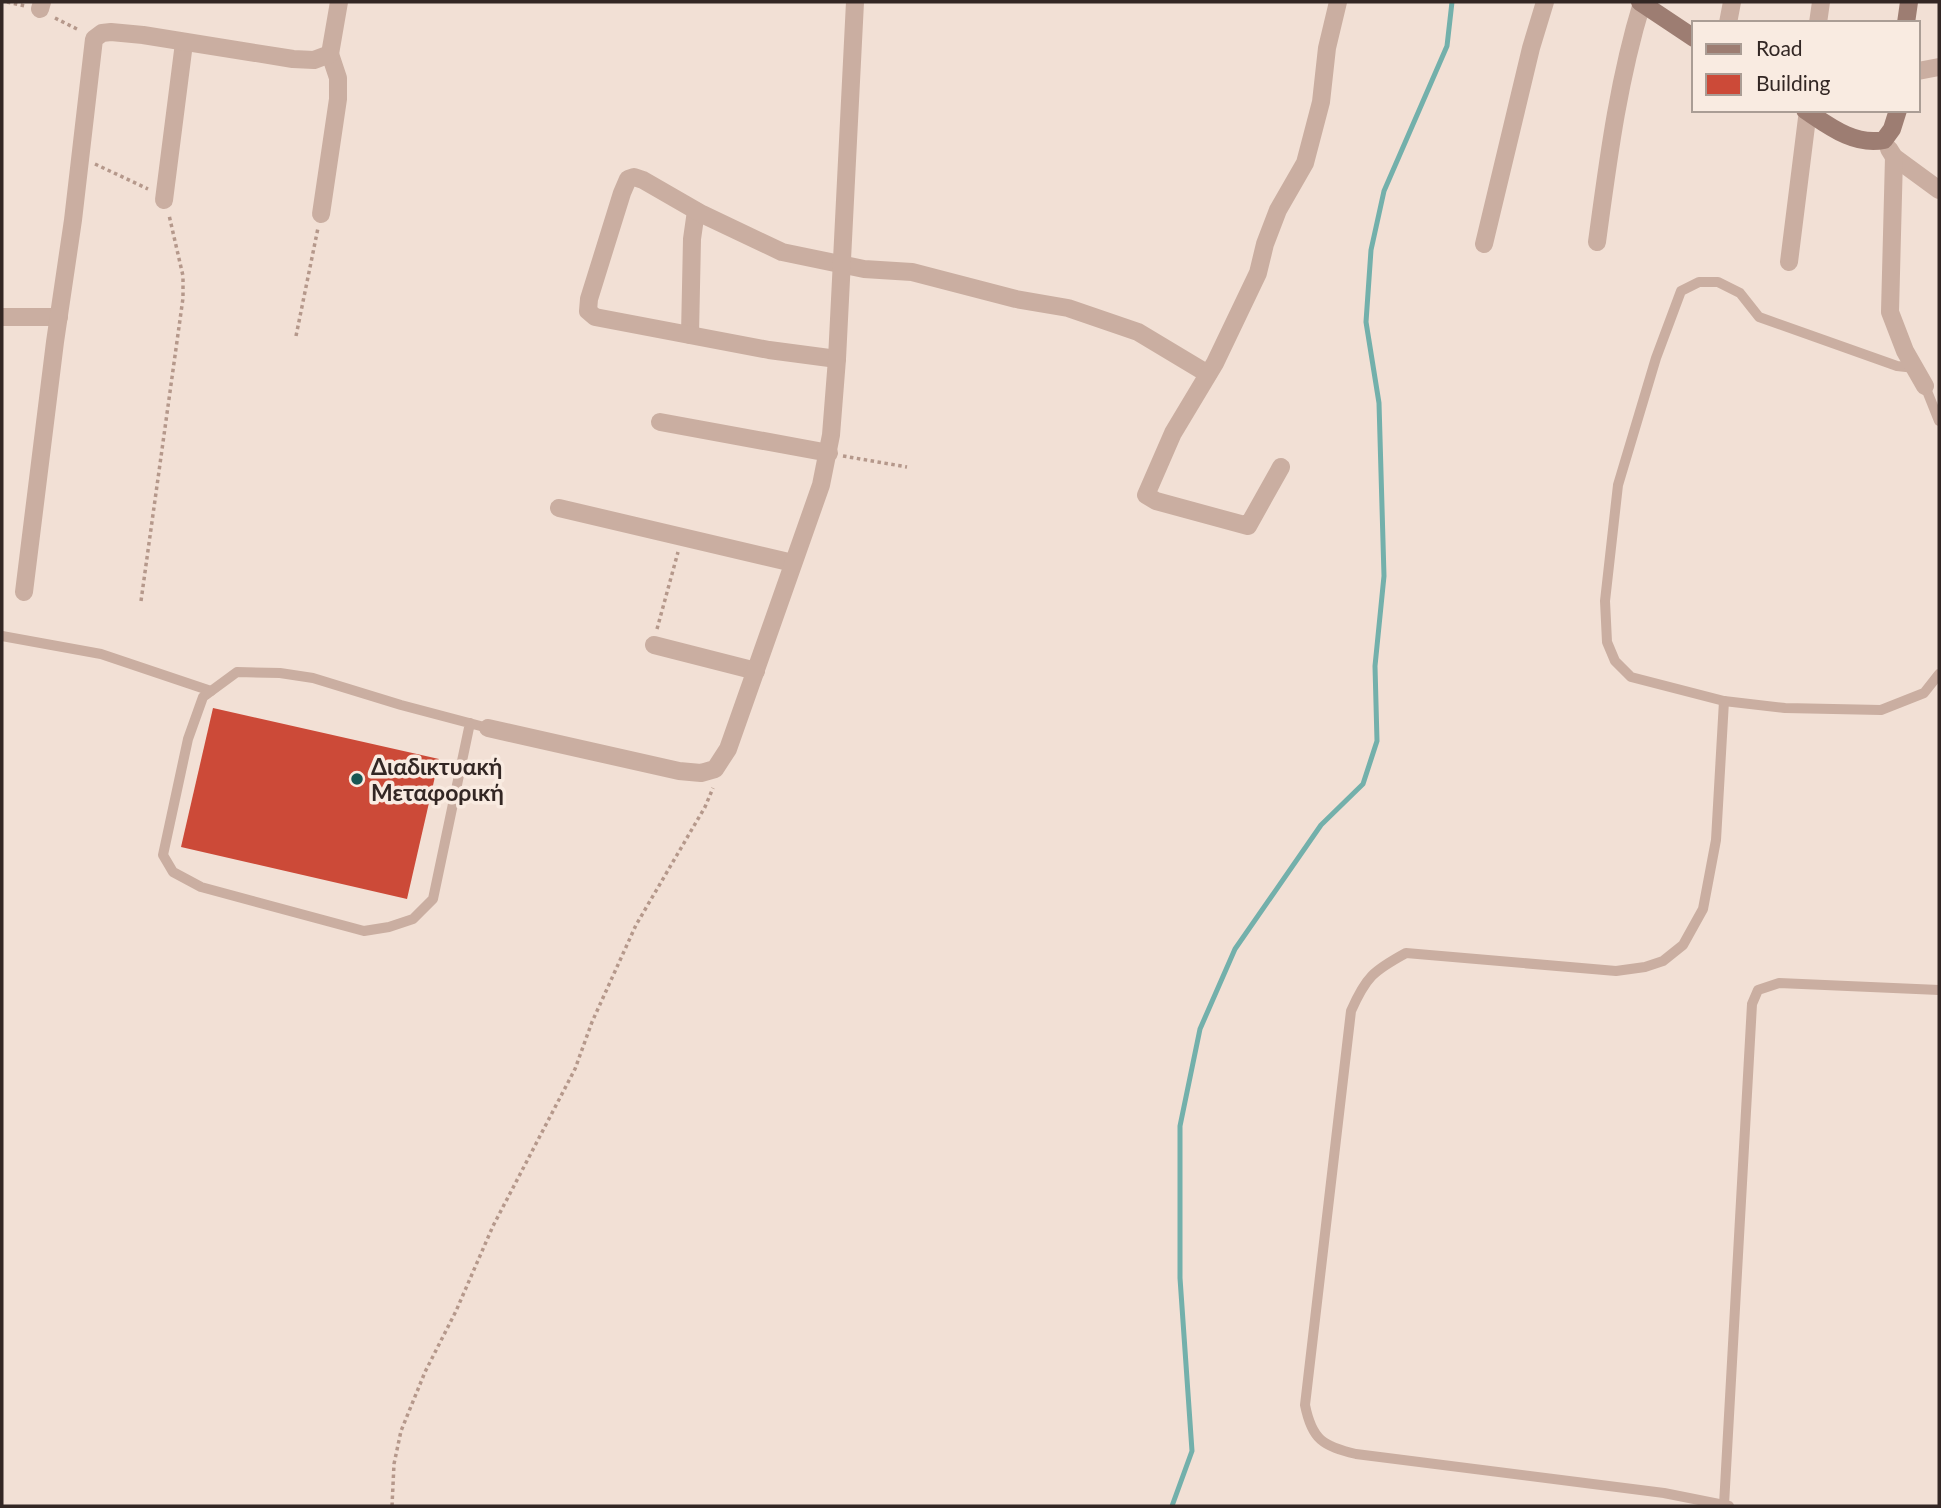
<svg xmlns="http://www.w3.org/2000/svg" width="1941" height="1508" font-family="Lato,sans-serif">
<style>
.lines{fill:none;stroke-linecap:round;stroke-linejoin:round}
.stream{stroke:#73b0ab;stroke-width:5}
.building{fill:#cc4a38}
.path{stroke:#b5988b;stroke-width:3.5;stroke-dasharray:3.5 3.5;stroke-linecap:butt}
.lane{stroke:#caaea1;stroke-width:10}
.street{stroke:#caaea1;stroke-width:18}
.secondary{stroke:#9d7d72;stroke-width:18}
.poi-dot{fill:#185653;stroke:#f9ebe1;stroke-width:2.5}
.labels{text-anchor:middle;dominant-baseline:central;stroke-width:7;stroke-linejoin:round;paint-order:stroke}
.poi-label{font-size:23px;font-weight:bold;fill:#332724;stroke:#f9ebe1;text-anchor:start}
</style>
<rect width="100%" height="100%" fill="#f2e0d5"/>
<g class="lines">
<path class="stream" d="M1172,1506L1192,1451L1180,1278V1126L1200,1029L1235,949L1321,825L1363,784L1377,741L1375,666L1384,576L1379,403L1366,322L1371,250L1384,191L1447,46L1452,2"/>
</g>
<path class="building" d="M213,708L439,759L407,899L181,847Z"/>
<g class="lines">
<g class="path">
<path d="M7,2L25,6"/>
<path d="M55,18L79,30"/>
<path d="M95,164L148,189"/>
<path d="M296,336L318,228"/>
<path d="M843,456L907,467"/>
<path d="M141,601L183,298V276L169,215"/>
<path d="M657,629L678,552"/>
<path d="M392,1506L394,1464L401,1431L425,1372L456,1311L493,1226L575,1069L592,1022L636,925L705,807L713,788"/>
</g>
<g class="lane">
<path d="M1915,368L1897,366L1759,317L1740,293L1718,282H1699L1681,291L1656,358L1618,485L1605,601L1607,642L1615,661L1631,677L1724,701L1785,708L1881,710L1924,693L1939,674"/>
<path d="M1925,386L1939,421"/>
<path d="M2,636L101,654L211,691"/>
<path d="M1724,701L1716,840L1703,909L1683,945L1663,961L1645,967L1616,971L1406,953C1373,971 1366,977 1351,1011L1305,1405C1312,1440 1323,1446 1356,1454L1664,1493L1729,1506"/>
<path d="M470,723L433,899L413,919L389,927L364,931L201,887L173,872L163,855L188,739L203,697L237,672L280,673L313,678L401,705L488,728"/>
<path d="M1724,1505L1752,1004L1758,990L1779,983L1939,990"/>
</g>
<g class="street">
<path d="M40,9L42,2"/>
<path d="M1728,23L1732,2"/>
<path d="M1818,23L1821,2"/>
<path d="M1918,71L1939,67"/>
<path d="M1889,149L1894,157L1939,190"/>
<path d="M1894,157L1890,312L1905,351L1925,386"/>
<path d="M164,200L184,43"/>
<path d="M321,214L338,99V78L330,54"/>
<path d="M1597,242C1608,161 1618,81 1642,3"/>
<path d="M1484,244L1531,48L1545,2"/>
<path d="M1789,262L1808,110"/>
<path d="M2,317H59"/>
<path d="M690,335L692,239L696,211"/>
<path d="M837,359L769,350L595,317L588,311L589,299L622,193L628,179L634,177L643,180L702,214L782,252L864,269L912,272L1016,299L1068,308L1138,332L1208,374"/>
<path d="M660,422L829,453"/>
<path d="M1281,467L1248,526L1156,501L1146,495L1173,433L1215,363L1258,273L1265,244L1278,210L1305,163L1321,102L1327,48L1338,2"/>
<path d="M559,508L793,563"/>
<path d="M24,592L55,342L73,220L94,39L102,33L111,32L143,35L293,59L314,60L330,54L339,2"/>
<path d="M654,645L756,671"/>
<path d="M488,728L679,771L701,773L715,769L728,749L821,485L831,435L837,359L855,2"/>
</g>
<g class="secondary">
<path d="M1640,2L1694,38"/>
<path d="M1906,23L1909,2"/>
<path d="M1805,110C1829,126 1854,146 1884,140L1892,129L1898,110"/>
</g>
</g>
<circle class="poi-dot" cx="357" cy="779" r="7"/>
<g class="labels">
<g class="poi-label">
<text x="371" y="766">Διαδικτυακή<tspan x="371" dy="26">Μεταφορική</tspan></text>
</g>
</g>
<rect width="1941" height="1508" fill="none" stroke="#332724" stroke-width="7"/>
<rect x="1692" y="21" width="228" height="91" fill="#f9ebe1" stroke="#aa9d95" stroke-width="2"/>
<rect x="1706" y="44" width="35" height="10" fill="#9d7d72" stroke="#aa9d95" stroke-width="2"/>
<text x="1756" y="56" font-size="21" fill="#332724">Road</text>
<rect x="1706" y="74" width="35" height="21" fill="#cc4a38" stroke="#aa9d95" stroke-width="2"/>
<text x="1756" y="91" font-size="21" fill="#332724">Building</text>
</svg>
